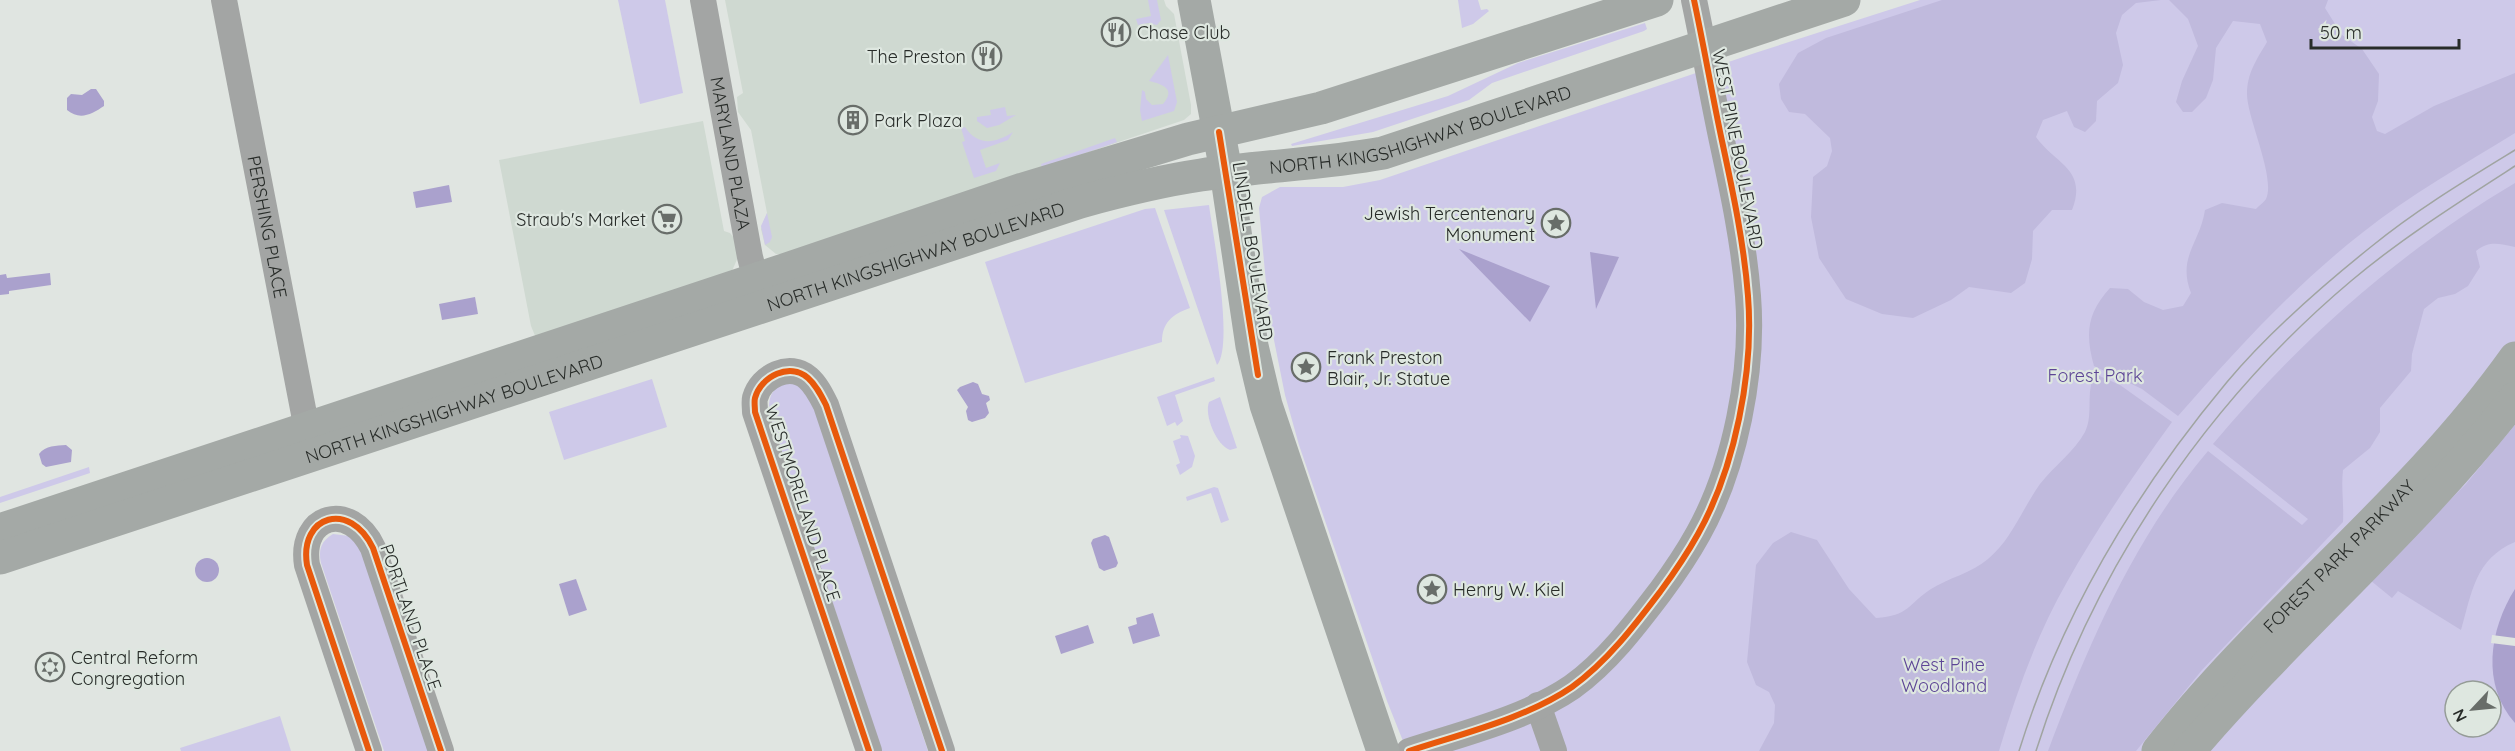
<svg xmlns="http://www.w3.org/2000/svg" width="2515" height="751" font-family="Quicksand,sans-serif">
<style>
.built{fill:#cfd9d1}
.green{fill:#cec9e9;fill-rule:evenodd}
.forest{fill:#c0badd}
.water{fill:#aaa1cd}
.pier{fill:#e0e5e1}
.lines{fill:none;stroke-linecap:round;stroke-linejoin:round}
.minor{stroke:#a3a5a4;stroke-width:26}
.major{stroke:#a4a9a6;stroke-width:33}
.tram{stroke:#a0a4a1;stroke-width:1.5}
.cycleway-casing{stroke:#dee7e0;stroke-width:10}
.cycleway{stroke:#e8590c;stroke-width:6}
.labels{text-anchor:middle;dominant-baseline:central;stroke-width:4.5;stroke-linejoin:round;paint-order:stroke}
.poi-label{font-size:18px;fill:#282c29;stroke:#dee7e0;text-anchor:start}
.street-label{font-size:18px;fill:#282c29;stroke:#dee7e0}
.park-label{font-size:18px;fill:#5d4596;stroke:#dee7e0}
</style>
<rect width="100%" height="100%" fill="#e0e5e1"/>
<g class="built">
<path d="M725,0H1164L1166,6L1174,14L1191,105V114L1184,120L786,254H776L765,245L761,229L767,213L751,130L738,112L737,97L743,93Z"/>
<path d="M703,121L724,231L730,233L734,238L738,257L732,271L536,338L531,326L499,160Z"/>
</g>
<g class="green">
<path d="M618,0H665L683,93L640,104Z"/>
<path d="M1148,0H1157L1161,20L1157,25L1148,23L1138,25L1136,19L1151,16Z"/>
<path d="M1458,0H1478L1481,10L1487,9L1489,11L1473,24L1462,28Z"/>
<path d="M1920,0H2515V751H1407L1387,701L1299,445L1285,395L1269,315L1259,208L1262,197L1280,187H1343L1380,180L1755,53ZM2455,691H2491V727H2455Z"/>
<path d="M1645,23L1647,29L1644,31L1492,83L1469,100L1373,132L1292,146L1291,144L1448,96L1518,63Z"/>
<path d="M1168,55L1177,102L1174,111L1142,121L1140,110L1142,90L1145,92L1146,99L1152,105L1163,104C1177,88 1161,84 1149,81Z"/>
<path d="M1005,107L1007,116L1016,115L999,125L987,128L977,121V117L991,115L990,110Z"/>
<path d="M965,127C978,147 996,143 1013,132L1008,140L980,150L986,168L1000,163L996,171L974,178L962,142L965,141L961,128Z"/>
<path d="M1115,138L1117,142L1042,168L1041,164Z"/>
<path d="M1209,205C1213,235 1234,345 1217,365L1164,210Z"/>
<path d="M1155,208L1190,308C1172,314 1162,323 1162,342L1025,383L985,262L1145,209Z"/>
<path d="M767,213L772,237L770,242L765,245L761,226Z"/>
<path d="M1214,377L1215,381L1175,395L1183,421L1177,426L1175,422L1167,426L1157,397Z"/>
<path d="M652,379L667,427L564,460L549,412Z"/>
<path d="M793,383L800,386L811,399L928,751H882L769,412C768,394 774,384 793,383Z"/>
<path d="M1220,397L1237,448L1230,450C1216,445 1204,415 1209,402Z"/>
<path d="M1180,435L1188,436L1195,456L1192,467L1180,475L1176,465L1180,463L1173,441L1181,438Z"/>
<path d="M89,467L90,473L0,503V497Z"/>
<path d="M1214,487L1218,488L1229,520L1221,523L1211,493L1187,501L1186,497Z"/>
<path d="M333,534L349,536L359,545L429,751H384L321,563C318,550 321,541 333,534Z"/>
<path d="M280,716L291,751H181L180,748Z"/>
</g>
<g class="forest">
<path d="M1942,0H2161L2136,3L2122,15L2116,33L2123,65L2118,83L2097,101L2096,121L2085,132L2074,127L2067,111L2043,120L2036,137C2055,164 2088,169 2072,210H2052L2033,231L2032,259L2025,283L2011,293L1969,287L1951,300L1913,318L1882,314L1846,299L1819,258L1811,217L1813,177L1827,166L1832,151L1830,138L1805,114L1789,112L1781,99L1779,84L1798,53L1826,38Z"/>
<path d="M2169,0H2328L2325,8L2342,35L2362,49L2379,74L2378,101L2372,117L2377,131L2385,134L2434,106L2515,73V133C2463,165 2410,195 2362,233C2293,287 2235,351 2178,416L2142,389L2094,366C2085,334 2087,313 2110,288L2128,289L2144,302L2163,310L2183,306L2191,293C2177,257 2200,243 2205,210L2222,203L2256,209C2259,206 2264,202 2266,199C2276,178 2247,118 2247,94C2247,73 2257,59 2267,42L2260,24L2233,21L2216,48L2213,80L2206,98L2192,112H2183L2176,102L2182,81L2198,46L2188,19Z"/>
<path d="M2515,183V247C2499,244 2490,240 2476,251L2480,267L2468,286L2455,294L2438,298L2424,309L2412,354L2411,371L2380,408V432L2370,448L2343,470C2341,488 2344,504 2343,522L2202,670L2136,751H2048C2088,645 2134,538 2208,451L2302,525L2308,519L2213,444C2299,341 2399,252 2515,183Z"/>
<path d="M2095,374L2120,385L2172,422C2135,473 2098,527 2067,582C2037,634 2016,694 1999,751H1759L1774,723L1775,705L1769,692L1756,685L1747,662L1756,565L1773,543L1791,532L1817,540L1849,589L1876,618C1909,616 1908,604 1931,589C1948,578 1972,573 1988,559C2012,539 2022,509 2040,484C2054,466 2074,452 2085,432C2094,414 2085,392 2095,374Z"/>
<path d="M2515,425V542C2475,559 2472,592 2461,630L2398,591L2392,598L2370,580L2466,484Z"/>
</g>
<g class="water">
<path d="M91,89H96L104,101V106C92,114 80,121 67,110V98L71,94L82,95Z"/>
<path d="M449,185L452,202L416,208L413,192Z"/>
<path d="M1459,249L1550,286L1530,322Z"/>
<path d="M1590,252L1619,257L1596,309Z"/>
<path d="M50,273L51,285L9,291V294L0,295V275L6,274L7,278Z"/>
<path d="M475,297L478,314L442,320L439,304Z"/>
<path d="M973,382L978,384L982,394L989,396L990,400L986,403L989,413L985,418L972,422L968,420L966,411L968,407L957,390L960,387Z"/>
<path d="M66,445L72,450L71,462L46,467L42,464L39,454C46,445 56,446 66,445Z"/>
<path d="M1105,535L1109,537L1118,563L1116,567L1104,571L1099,568L1091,543L1093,539Z"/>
<circle cx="207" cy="570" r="12"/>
<path d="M576,579L587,610L569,616L559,584Z"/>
<path d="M2515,589V723C2481,685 2489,630 2515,589Z"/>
<path d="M1153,613L1160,636L1133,644L1128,627L1137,624L1136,618Z"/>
<path d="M1088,625L1094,643L1061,654L1055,636Z"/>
</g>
<path class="pier" d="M2492,635L2515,638V646L2491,643Z"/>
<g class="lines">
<g class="minor">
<path id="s1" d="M224,0L310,445"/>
<path id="s2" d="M703,0L750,257L760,296"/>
<path d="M1538,705L1554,751"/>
<path d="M369,751L307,565C299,515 350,500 373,548L441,751"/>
<path d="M869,751L755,412C755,407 754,402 755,398C761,376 790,362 808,378C816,385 821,395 826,405L942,751"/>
<path d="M1409,751C1461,734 1527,718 1572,687C1607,662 1635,625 1660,592C1674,573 1687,554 1698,534C1735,468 1754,371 1748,296C1744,244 1733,192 1722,141C1712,94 1704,47 1694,0"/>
</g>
<g class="major">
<path d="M1194,0L1226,171L1252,346L1266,405L1383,751"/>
<path d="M0,530L772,274L1023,189L1188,139L1321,108L1657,0"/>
<path id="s3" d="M0,558L1080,202C1120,191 1160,181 1201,175C1261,166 1322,164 1383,153L1844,0"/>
<path id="s4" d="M2158,751C2267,611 2412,503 2515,358"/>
<path d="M2189,751C2293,629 2417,525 2515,398"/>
</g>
<g class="tram">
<path d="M2019,751C2061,616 2136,491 2227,382C2268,333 2322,286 2372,246C2416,210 2466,180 2515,150"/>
<path d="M2036,751C2093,570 2206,403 2351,281C2402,238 2459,202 2515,166"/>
</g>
<g class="cycleway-casing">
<g id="cycleway">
<path d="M1219,132L1258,375"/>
<path d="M369,751L307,565C299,515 350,500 373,548L441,751"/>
<path d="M869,751L755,412C755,407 754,402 755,398C761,376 790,362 808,378C816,385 821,395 826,405L942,751"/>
<path d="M1409,751C1461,734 1527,718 1572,687C1607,662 1635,625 1660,592C1674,573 1687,554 1698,534C1735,468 1754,371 1748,296C1744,244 1733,192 1722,141C1712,94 1704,47 1694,0"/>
</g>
</g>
<use href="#cycleway" class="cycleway"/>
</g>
<defs>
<g id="restaurant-ring" transform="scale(1.5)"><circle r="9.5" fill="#dee7e0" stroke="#686d69" stroke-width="1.5"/><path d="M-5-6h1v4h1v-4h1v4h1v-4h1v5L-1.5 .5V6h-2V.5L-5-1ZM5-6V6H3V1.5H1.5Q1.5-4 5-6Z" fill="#686d69"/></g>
<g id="building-ring" transform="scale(1.5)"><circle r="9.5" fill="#dee7e0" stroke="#686d69" stroke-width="1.5"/><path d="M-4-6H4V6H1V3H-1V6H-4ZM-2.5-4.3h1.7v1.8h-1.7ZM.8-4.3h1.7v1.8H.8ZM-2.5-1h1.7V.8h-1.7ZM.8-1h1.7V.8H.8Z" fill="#686d69"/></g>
<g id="supermarket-ring" transform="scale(1.5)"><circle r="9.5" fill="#dee7e0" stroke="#686d69" stroke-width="1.5"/><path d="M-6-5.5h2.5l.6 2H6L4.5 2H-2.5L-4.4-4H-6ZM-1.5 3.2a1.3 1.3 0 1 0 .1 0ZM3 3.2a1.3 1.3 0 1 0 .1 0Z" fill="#686d69"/></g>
<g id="sight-ring" transform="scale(1.5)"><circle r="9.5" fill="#dee7e0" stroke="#686d69" stroke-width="1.5"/><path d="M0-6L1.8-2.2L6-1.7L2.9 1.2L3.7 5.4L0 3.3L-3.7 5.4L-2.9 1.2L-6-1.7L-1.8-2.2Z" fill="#686d69"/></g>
<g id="synagogue-ring" transform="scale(1.5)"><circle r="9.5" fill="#dee7e0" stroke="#686d69" stroke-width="1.5"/><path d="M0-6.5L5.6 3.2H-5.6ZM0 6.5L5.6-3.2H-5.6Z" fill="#686d69"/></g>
</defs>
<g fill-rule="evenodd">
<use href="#restaurant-ring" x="1116" y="32"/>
<use href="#restaurant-ring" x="987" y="56"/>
<use href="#building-ring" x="853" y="120"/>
<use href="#supermarket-ring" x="667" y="219"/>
<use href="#sight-ring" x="1556" y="223"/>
<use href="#sight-ring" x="1306" y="367"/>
<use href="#sight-ring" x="1432" y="589"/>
<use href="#synagogue-ring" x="50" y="667"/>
</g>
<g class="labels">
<g class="poi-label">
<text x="1137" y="32">Chase Club</text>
<text x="966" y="56" text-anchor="end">The Preston</text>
<text x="874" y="120">Park Plaza</text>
<text x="1535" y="213" text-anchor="end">Jewish Tercentenary<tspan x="1535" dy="21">Monument</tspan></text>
<text x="646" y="219" text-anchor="end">Straub's Market</text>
<text x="1327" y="357">Frank Preston<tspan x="1327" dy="21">Blair, Jr. Statue</tspan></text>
<text x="1453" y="589">Henry W. Kiel</text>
<text x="71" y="657">Central Reform<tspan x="71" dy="21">Congregation</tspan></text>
</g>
<g class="street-label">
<text stroke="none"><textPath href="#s3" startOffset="1486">NORTH KINGSHIGHWAY BOULEVARD</textPath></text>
<text transform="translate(1738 149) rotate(79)">WEST PINE BOULEVARD</text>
<text stroke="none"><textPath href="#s2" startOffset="156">MARYLAND PLAZA</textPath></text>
<text stroke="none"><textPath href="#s1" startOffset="231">PERSHING PLACE</textPath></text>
<text transform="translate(1253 251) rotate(81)">LINDELL BOULEVARD</text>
<text stroke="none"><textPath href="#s3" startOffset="964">NORTH KINGSHIGHWAY BOULEVARD</textPath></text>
<text stroke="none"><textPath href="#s3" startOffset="478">NORTH KINGSHIGHWAY BOULEVARD</textPath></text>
<text transform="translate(803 503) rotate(72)">WESTMORELAND PLACE</text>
<text stroke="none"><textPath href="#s4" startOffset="266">FOREST PARK PARKWAY</textPath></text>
<text transform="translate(411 617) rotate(71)">PORTLAND PLACE</text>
</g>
<g class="park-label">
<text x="2095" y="375">Forest Park</text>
<text x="1944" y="664">West Pine<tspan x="1944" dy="21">Woodland</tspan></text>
</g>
</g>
<g transform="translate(2473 709) rotate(244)"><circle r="28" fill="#dee7e0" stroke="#959c97" stroke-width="1.5"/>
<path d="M0-4.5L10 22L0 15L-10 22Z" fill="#686d69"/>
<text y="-9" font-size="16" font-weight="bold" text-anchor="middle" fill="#282c29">N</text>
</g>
<path d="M2311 39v9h148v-9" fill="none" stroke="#282c29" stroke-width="3"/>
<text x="2320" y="39" font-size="18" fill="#282c29" stroke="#dee7e0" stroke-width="4.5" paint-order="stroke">50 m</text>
</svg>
